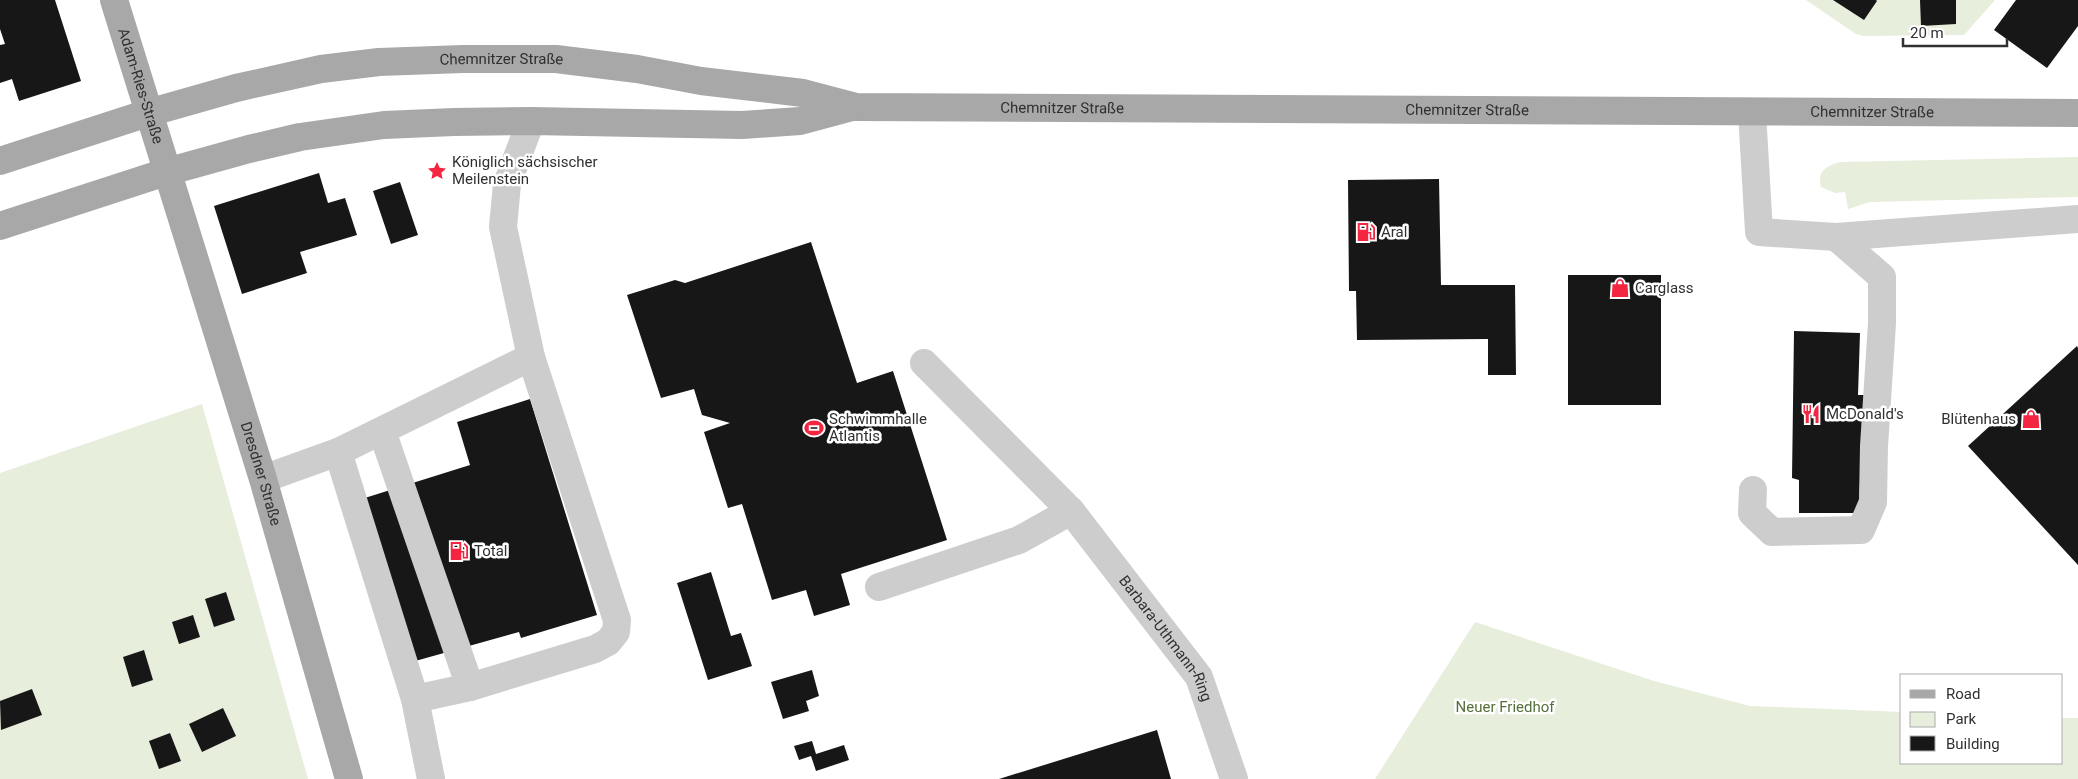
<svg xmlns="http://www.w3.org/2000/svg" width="2078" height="779" font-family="Roboto,sans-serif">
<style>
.green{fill:#e7eedc}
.building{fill:#171717}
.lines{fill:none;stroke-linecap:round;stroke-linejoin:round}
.minor{stroke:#cdcdcd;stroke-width:28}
.major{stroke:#a8a8a8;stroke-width:28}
.labels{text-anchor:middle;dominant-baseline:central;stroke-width:5;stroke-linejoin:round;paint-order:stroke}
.street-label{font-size:15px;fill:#303030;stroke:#fff}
.poi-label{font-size:15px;fill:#303030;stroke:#fff;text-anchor:start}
.park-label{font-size:15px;fill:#556f39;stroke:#fff}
</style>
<rect width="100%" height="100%" fill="#fff"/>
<g class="green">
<path d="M1806,0H1995L1964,35L1863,36L1856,34Z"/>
<path d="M2078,157V197L1870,202L1848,209L1845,192L1835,193L1821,187C1817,171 1826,166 1840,162Z"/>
<path d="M202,404L308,779H0V473Z"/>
<path d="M1475,622L1654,681L1750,706L1902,712V763H2062V718H2078V779H1375Z"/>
</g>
<g class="building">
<path d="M0,0H55L81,81L19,101L12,79L0,83V45L5,44L0,29Z"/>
<path d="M1833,0H1876L1877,1L1864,20Z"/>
<path d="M1920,0H1956V24L1921,26Z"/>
<path d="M2016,0H2078V26L2047,68L1994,30Z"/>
<path d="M319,173L328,203L345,198L357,235L300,252L307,273L242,294L214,206Z"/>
<path d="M1439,179L1441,285H1515L1516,375H1488V339L1357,340L1356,291H1349L1348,180Z"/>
<path d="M400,182L418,235L391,244L373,191Z"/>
<path d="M811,242L857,383L893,371L947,540L841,574L850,605L814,616L806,590L772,600L742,504L728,508L704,432L730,423L702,415L694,389L661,398L627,295L675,280L685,283Z"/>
<rect x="1568" y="275" width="93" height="130"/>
<path d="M1794,331L1860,333L1858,395H1866L1865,479L1860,480L1859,513H1799V480L1792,478Z"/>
<path d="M2077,346L2078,348V565L1968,446Z"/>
<path d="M530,399L597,615L521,638L519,632L401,665L352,502L470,465L457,422Z"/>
<path d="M711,572L731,636L741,633L752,666L708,680L677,583Z"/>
<path d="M226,592L235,620L214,627L205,599Z"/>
<path d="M193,615L200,637L179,644L172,622Z"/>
<path d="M144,650L153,680L132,687L123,657Z"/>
<path d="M812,670L819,696L806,701L809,711L783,719L771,682Z"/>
<path d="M32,689L42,715L1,730L0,701Z"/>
<path d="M223,708L236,736L202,752L189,724Z"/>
<path d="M1157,730L1171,779H999Z"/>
<path d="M170,733L181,761L159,769L149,741Z"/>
<path d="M812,741L816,754L844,745L849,760L816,771L811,756L799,760L794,746Z"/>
</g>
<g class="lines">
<g class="minor">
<path d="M1752,112L1759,232L1836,237L2078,219"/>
<path id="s1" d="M924,363L1071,511L1199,677L1234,779"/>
<path d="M382,431L470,687"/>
<path d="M263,479L338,452"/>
<path d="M1753,490L1752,513L1772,532L1861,530L1873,502L1874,446L1882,323V277L1836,237"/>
<path d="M879,587L1019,540L1071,511"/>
<path d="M415,699L338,452L531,357"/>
<path d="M431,779L415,699L470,687L595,649L608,642L616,632L617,620L611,602L531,357L503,227L507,184L531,121"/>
</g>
<g class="major">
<path id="s2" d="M114,0L263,479L349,779"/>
<path id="s3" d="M0,161L148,113L236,88L321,69L379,62L463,59H556L637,69L701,81L803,93L856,107L2078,113"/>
<path d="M0,226L166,172L249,149L300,137L384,125L454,122L531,121L742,125L800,121L852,107"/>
</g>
</g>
<defs>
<g id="sight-bare" transform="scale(1.5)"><path d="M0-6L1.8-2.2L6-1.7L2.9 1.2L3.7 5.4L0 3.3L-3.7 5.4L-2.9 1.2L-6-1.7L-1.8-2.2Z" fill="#f32540" stroke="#fff" stroke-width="2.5" paint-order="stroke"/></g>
<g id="fuel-bare" transform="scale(1.5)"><path d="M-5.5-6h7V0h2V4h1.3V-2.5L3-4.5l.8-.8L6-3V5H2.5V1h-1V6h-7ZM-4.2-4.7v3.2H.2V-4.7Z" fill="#f32540" stroke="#fff" stroke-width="2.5" paint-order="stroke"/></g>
<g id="shop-bare" transform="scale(1.5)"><path d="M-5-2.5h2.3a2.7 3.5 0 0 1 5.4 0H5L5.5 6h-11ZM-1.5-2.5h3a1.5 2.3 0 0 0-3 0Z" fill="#f32540" stroke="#fff" stroke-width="2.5" paint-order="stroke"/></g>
<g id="restaurant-bare" transform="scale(1.5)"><path d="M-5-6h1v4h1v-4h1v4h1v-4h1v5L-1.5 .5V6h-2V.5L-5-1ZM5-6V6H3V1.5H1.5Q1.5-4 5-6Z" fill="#f32540" stroke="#fff" stroke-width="2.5" paint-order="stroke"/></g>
<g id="stadium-bare" transform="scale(1.5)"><path d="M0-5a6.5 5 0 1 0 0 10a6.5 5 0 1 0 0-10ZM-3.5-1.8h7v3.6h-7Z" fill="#f32540" stroke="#fff" stroke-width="2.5" paint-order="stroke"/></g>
</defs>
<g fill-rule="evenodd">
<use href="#sight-bare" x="437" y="171"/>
<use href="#fuel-bare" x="1366" y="232"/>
<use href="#shop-bare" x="1620" y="288"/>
<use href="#restaurant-bare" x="1811" y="414"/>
<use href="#shop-bare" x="2031" y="419"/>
<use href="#stadium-bare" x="814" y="428"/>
<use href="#fuel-bare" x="459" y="551"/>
</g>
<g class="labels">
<g class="street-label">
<text stroke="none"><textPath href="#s3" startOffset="515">Chemnitzer Straße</textPath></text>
<text stroke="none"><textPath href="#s2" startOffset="90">Adam-Ries-Straße</textPath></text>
<text stroke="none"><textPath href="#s3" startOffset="1080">Chemnitzer Straße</textPath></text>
<text stroke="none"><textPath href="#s3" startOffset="1485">Chemnitzer Straße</textPath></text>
<text stroke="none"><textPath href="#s3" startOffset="1890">Chemnitzer Straße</textPath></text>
<text stroke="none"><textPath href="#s2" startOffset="496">Dresdner Straße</textPath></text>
<text stroke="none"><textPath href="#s1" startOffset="368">Barbara-Uthmann-Ring</textPath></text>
</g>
<g class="poi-label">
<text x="452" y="162">Königlich sächsischer<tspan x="452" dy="17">Meilenstein</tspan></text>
<text x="1381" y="232">Aral</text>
<text x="1635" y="288">Carglass</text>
<text x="1826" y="414">McDonald's</text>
<text x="829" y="419">Schwimmhalle<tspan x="829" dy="17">Atlantis</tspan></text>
<text x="2016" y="419" text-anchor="end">Blütenhaus</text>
<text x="474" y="551">Total</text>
</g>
<g class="park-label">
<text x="1505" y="707">Neuer Friedhof</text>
</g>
</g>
<rect x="1900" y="674" width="162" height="90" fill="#ffffff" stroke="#acacac"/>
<rect x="1910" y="690" width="25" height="8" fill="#a8a8a8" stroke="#acacac"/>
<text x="1946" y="699" font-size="15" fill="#303030">Road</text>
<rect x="1910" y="712" width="25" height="15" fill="#e7eedc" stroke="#acacac"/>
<text x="1946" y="724" font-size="15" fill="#303030">Park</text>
<rect x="1910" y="736" width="25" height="15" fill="#171717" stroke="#acacac"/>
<text x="1946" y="749" font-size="15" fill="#303030">Building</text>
<path d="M1903 38v8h104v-8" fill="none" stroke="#303030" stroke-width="2.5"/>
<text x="1910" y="38" font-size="15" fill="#303030" stroke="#ffffff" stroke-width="4" paint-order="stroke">20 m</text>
</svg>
